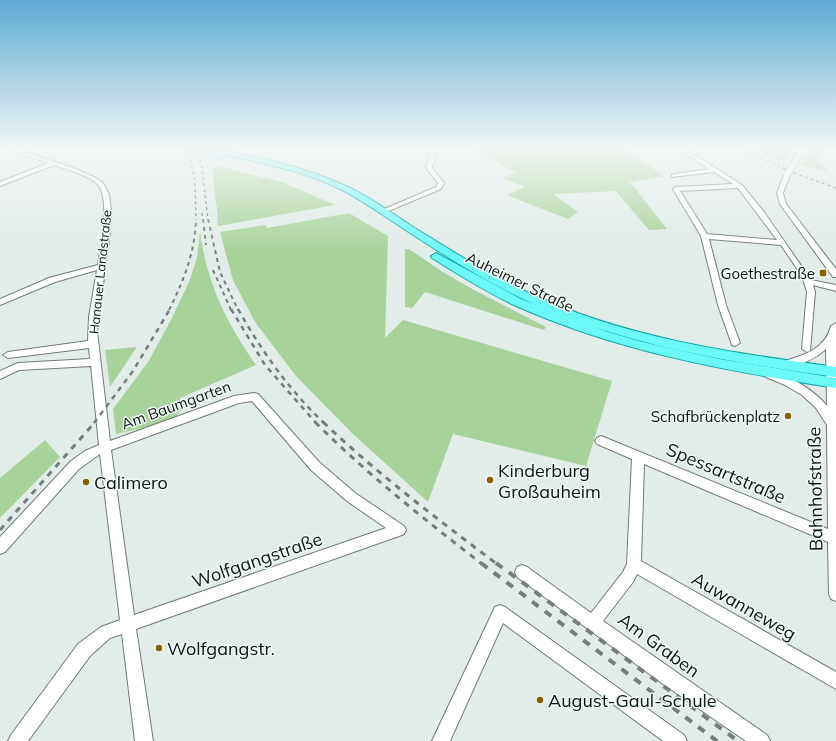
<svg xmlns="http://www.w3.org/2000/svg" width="836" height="741" font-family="Mulish,sans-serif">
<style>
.green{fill:#a7d299}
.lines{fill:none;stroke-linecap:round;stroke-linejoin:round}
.minor-casing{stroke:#717a77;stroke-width:2}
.major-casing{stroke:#0ca5a4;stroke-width:2}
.minor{fill:#fff;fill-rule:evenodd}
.major{fill:#6df8f8;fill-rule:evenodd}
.rail-far4{stroke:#777d7b;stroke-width:1.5;stroke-dasharray:3 3;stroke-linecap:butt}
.rail-far3{stroke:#777d7b;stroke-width:2;stroke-dasharray:4 4;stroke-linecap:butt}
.rail-far2{stroke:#777d7b;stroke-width:2.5;stroke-dasharray:5 5;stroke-linecap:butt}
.rail-far1{stroke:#777d7b;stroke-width:3;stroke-dasharray:6 6;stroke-linecap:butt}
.rail{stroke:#777d7b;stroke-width:4;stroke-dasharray:8 8;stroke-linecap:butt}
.minor-bridge-casing{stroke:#717a77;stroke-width:7;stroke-linecap:butt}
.major-bridge-casing{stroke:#0ca5a4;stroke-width:9;stroke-linecap:butt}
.minor-bridge{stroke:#fff;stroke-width:6}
.major-bridge{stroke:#6df8f8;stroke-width:8}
.poi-dot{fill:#896200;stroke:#effaf6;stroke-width:1.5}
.labels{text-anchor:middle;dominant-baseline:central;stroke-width:3;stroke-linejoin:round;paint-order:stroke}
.far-street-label{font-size:13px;fill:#0f1211;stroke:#effaf6}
.poi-label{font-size:15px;fill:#0f1211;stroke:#effaf6;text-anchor:end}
.street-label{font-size:15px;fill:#0f1211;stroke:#effaf6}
.near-poi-label{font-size:18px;fill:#0f1211;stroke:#effaf6;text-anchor:start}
.near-street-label{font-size:18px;fill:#0f1211;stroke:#effaf6}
</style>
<rect width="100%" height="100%" fill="#e2ece9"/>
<g class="green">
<path d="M472,148H623L664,176L630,182L667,229L649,230L616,191L553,194L578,212L568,219L507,195L525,187L503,178L516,173Z"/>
<path d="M752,148H792L784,161L776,159Z"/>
<path d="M811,148H823L817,161L828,171L802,165Z"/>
<path d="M216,166L282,182L335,205L218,226C218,206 213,188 213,169Z"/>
<path d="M349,213L388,236L385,338L403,320L612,381L586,466L453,434L428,502L353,434L296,376L255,322L233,280L220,232L265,225L267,228Z"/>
<path d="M200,231C207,284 226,322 256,365L180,398L181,411L173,419L160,424L116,434L113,409L148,362L171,320L189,282L197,258Z"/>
<path d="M405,249H409L441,271L474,290L546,327L544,330L425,292L412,308L405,307Z"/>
<path d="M137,347L110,387L105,350Z"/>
<path d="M45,440L60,457L0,518V478Z"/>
</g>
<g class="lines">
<g class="minor-casing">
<g id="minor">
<path d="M4,148H13L73,168L96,178L103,183L109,194L111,211L110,231L97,331L110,441L234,396L254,393L258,394L319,462L355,493L404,526L406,530L404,534L399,536L136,629L153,741H135L122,634L110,638L90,656L28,741H8L11,735L78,644L101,627L120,620L100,454L79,469L5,552L0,554V537L71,461L85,451L99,445L91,366L19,370L0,379V371L18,363L90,359L89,348L8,358L3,355L8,352L88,341L89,317L97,270L55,282L0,305V299L49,278L98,265C101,246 110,202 99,186C92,176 65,169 54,165L0,186V182L48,163ZM252,401L311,470L347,501L386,528L134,615L111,450L239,403Z"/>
<path d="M431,148H437L432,168L444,183L441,189L386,212H382V210L436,187L438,183L426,168Z"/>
<path d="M677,148H684L742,185L764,212L811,280L836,285V291L813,285L815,292L810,351L807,352L802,349L807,292L802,276L781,245L709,239L726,305L740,343L735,346L732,345L718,305L701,236L673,189L676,187L733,184L714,172L672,177V175L674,174L709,169ZM738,188L777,240L707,234L680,191Z"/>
<path d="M799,148H805L797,163H793L792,162Z"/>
<path d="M787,173L790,175L783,193L786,204L836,269V277H833L780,204L777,193L784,175Z"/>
<path d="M836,323V601L831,599L829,594L828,542L644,464L641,561L836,672V689L637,574L633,582L603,621L767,735L770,741H746L663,684L517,577L515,572L517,567L522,565L527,567L591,613L623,572L627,564L632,459L597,444L595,441L597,438L601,436L828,529L827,425L816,408L802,395L785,385L766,377L765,374L770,370C791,377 813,389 827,406L826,349C814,360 801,365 785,368L780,364L782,362C803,355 825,350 831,326Z"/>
<path d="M500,605L505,607L684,735L687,741H663L503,623L450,741H432L495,607Z"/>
</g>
</g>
<g class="major-casing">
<g id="major">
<path d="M207,148H216C261,158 306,167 348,187C370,197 390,212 410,225C449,249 487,274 529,293C625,338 732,353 836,367V377C729,362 620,345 521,298C480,278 442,254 404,229C384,216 365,202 344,191C301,169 254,162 207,151Z"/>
<path d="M436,253L521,299L608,332L642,342L719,359L836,378V388C726,371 616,351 514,305C486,292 459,275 432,258L431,256Z"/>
</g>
</g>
<use href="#minor" class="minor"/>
<use href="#major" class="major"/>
<g class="rail-far4">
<path d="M188,148L195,181L196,220"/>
<path d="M197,148L202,168L208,220"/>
<path d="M739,148L794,173L836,188"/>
<path d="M202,213L203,220"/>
</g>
<g class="rail-far3">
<path d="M203,219L206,245"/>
<path d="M208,219L220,272L238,310"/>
<path d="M213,270L231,310"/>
<path d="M169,310C184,280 195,252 196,219"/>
</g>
<g class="rail-far2">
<path d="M231,309L265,365L316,423"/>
<path d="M238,309C261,350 289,390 324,423"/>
<path d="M94,423L133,371L170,309"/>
</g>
<g class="rail-far1">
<path d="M315,422C367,474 424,519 482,564"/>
<path d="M323,422C378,474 437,519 497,564"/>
<path d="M0,530L95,422"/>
</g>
<g class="rail">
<path d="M481,563L717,741"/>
<path d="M496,563L738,741"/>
</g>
<g class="minor-bridge-casing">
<path id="minor-bridge" d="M787,175L795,162"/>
</g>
<g class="major-bridge-casing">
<path id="major-bridge" d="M189,148L223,155"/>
</g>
<use href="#minor-bridge" class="minor-bridge"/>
<use href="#major-bridge" class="major-bridge"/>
</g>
<linearGradient id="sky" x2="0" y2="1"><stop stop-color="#5dabd3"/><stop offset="0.59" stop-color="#f2f6f5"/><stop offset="1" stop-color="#f2f6f5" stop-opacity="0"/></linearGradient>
<rect width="836" height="252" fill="url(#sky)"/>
<g class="poi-dot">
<rect x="819" y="269" width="8" height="8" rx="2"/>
<circle cx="788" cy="416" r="4"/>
<circle cx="490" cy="480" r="4"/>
<circle cx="86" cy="482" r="4"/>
<circle cx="159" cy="648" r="4"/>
<circle cx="540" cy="700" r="4"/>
</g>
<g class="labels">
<g class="far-street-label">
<text transform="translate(100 272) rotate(-84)">Hanauer Landstraße</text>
</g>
<g class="poi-label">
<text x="815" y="273">Goethestraße</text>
<text x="780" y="416">Schafbrückenplatz</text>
</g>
<g class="street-label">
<text transform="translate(520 282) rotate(26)">Auheimer Straße</text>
<text transform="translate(176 405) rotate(-20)">Am Baumgarten</text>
</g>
<g class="near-poi-label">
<text x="498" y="470">Kinderburg<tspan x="498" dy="21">Großauheim</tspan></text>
<text x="94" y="482">Calimero</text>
<text x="167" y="648">Wolfgangstr.</text>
<text x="548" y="700">August-Gaul-Schule</text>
</g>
<g class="near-street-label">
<text transform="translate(726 473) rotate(23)">Spessartstraße</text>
<text transform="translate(815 489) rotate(-91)">Bahnhofstraße</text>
<text transform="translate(257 560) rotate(-19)">Wolfgangstraße</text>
<text transform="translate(744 606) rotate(30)">Auwanneweg</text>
<text transform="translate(659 645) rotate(36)">Am Graben</text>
</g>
</g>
</svg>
